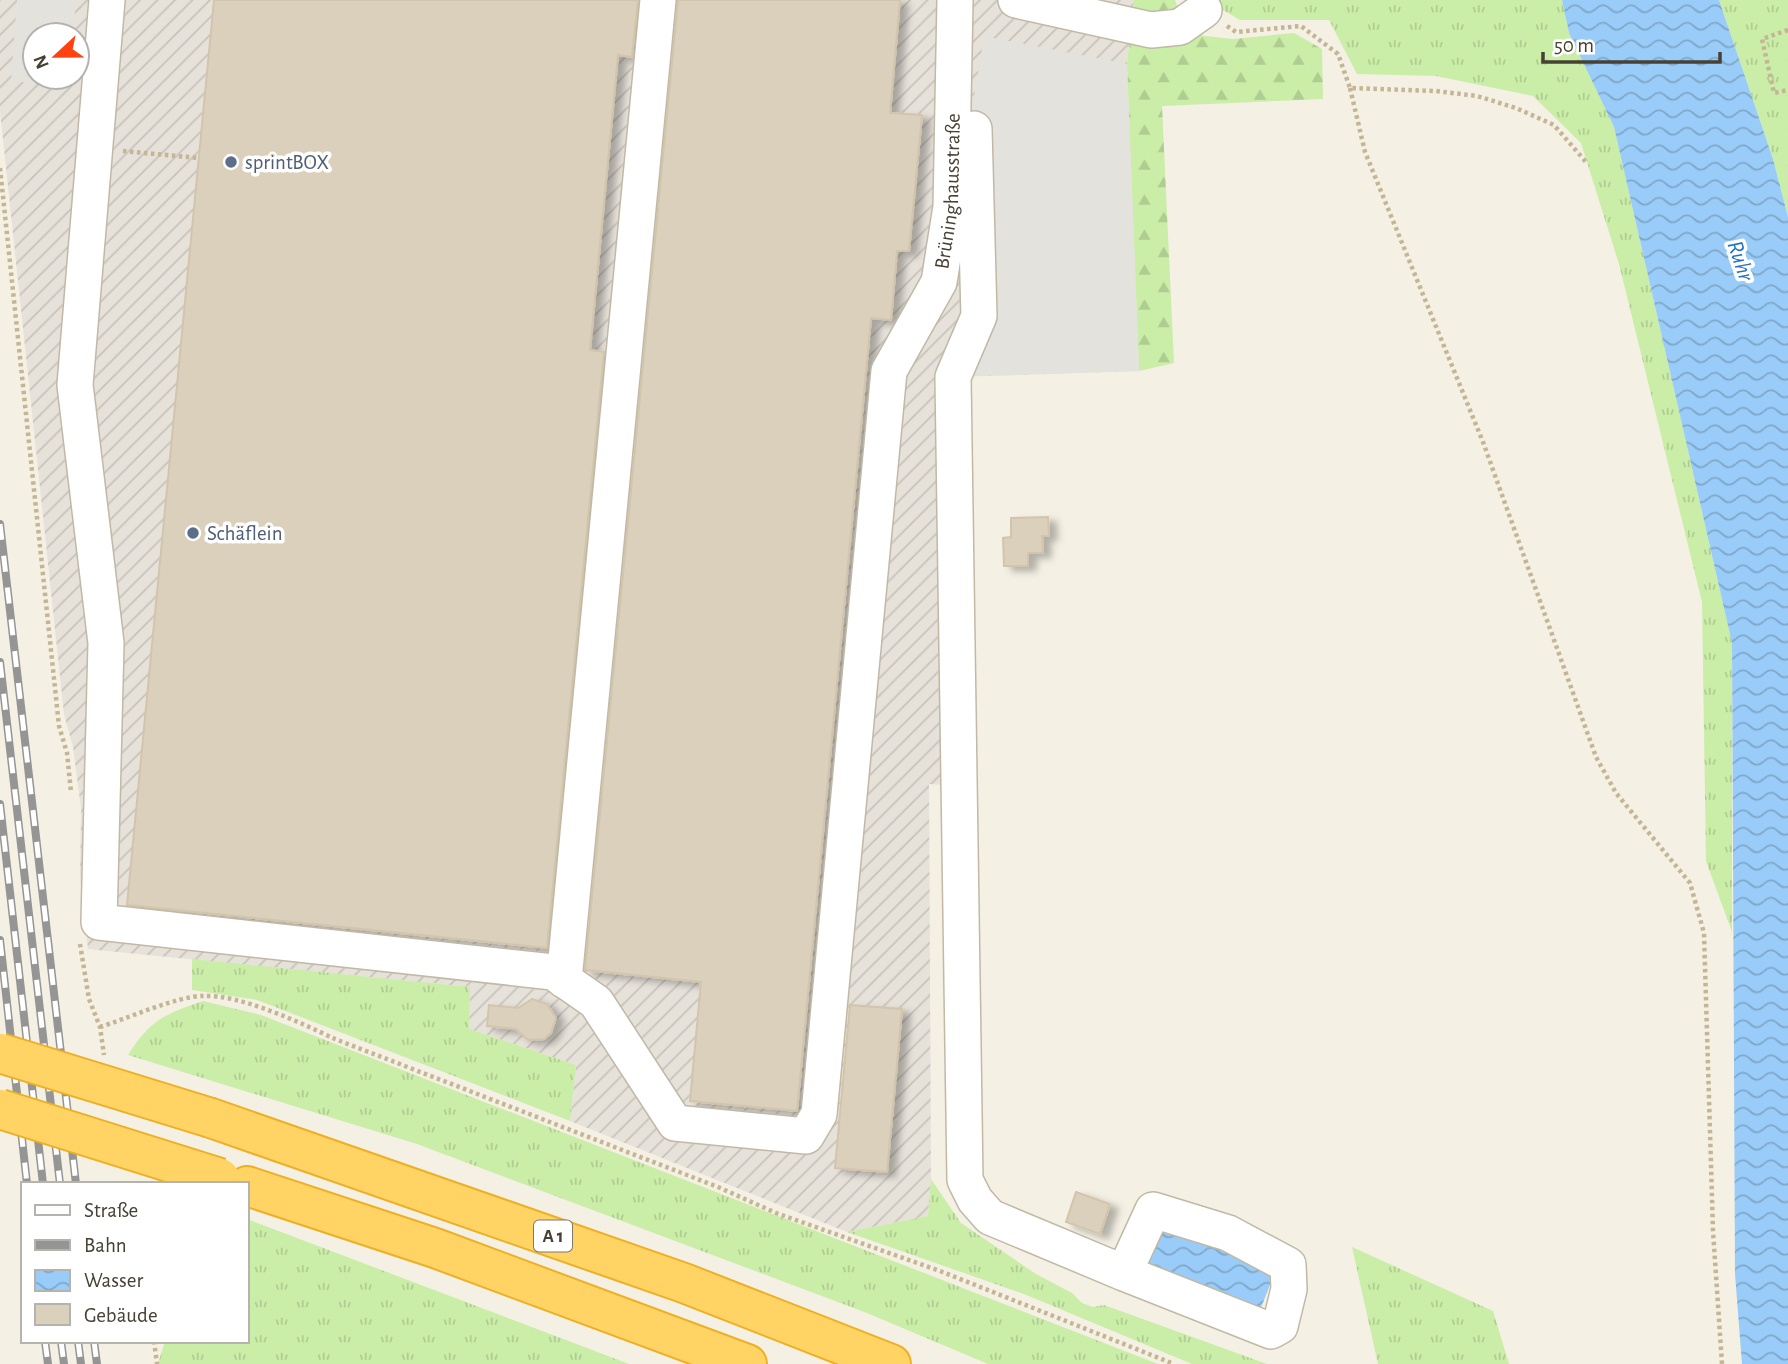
<svg xmlns="http://www.w3.org/2000/svg" width="1788" height="1364" font-family="'Alegreya Sans',sans-serif">
<style>
.industrial{fill:url(#industrial-furrows);fill-rule:evenodd}
.grass{fill:url(#grass-tufts)}
.forest{fill:url(#forest-firs)}
.parking{fill:#e4e2dd}
.water{fill:url(#water-waves)}
.building{fill:#dad0bb;stroke:#d3c5ab;stroke-width:2;filter:url(#shadow)}
.lines{fill:none;stroke-linecap:round;stroke-linejoin:round}
.minor-casing{stroke:#c1b9a6;stroke-width:38}
.highway-casing{stroke:#eeaf24;stroke-width:42}
.path{stroke:#c4b695;stroke-width:4.5;stroke-dasharray:3.5 3.5;stroke-linecap:butt}
.minor{stroke:#fff;stroke-width:35}
.highway{stroke:#ffd464;stroke-width:38}
.rail-casing{stroke:#959595;stroke-width:8}
.rail{stroke:#fff;stroke-width:5;stroke-dasharray:16;stroke-linecap:butt}
.highway-bridge-casing{stroke:#eeaf24;stroke-width:42;stroke-linecap:butt}
.highway-bridge{stroke:#ffd464;stroke-width:38}
.service-dot{fill:#5c6f8a;stroke:#fff;stroke-width:2.5}
.labels{text-anchor:middle;dominant-baseline:central;stroke-width:7;stroke-linejoin:round;paint-order:stroke}
.shield{fill:#fff;stroke:#7e7970;stroke-width:2}
.shield-label{font-size:19px;font-weight:bold;fill:#474033}
.service-label{font-size:21px;fill:#4e5e75;stroke:#fff;text-anchor:start}
.street-label{font-size:21px;fill:#474033;stroke:#fff}
.water-label{font-size:23px;font-style:italic;fill:#2173bf;stroke:#fff}
</style>
<defs>
<pattern id="industrial-furrows" width="10" height="10" patternUnits="userSpaceOnUse" patternTransform="scale(1.75)"><rect width="10" height="10" fill="#e6e1d9"/><path d="M-1 1l2-2M0 10L10 0M9 11l2-2" fill="none" stroke="#c7c2bb"/></pattern>
<pattern id="grass-tufts" width="24" height="20" patternUnits="userSpaceOnUse" patternTransform="scale(1.75)"><rect width="24" height="20" fill="#caeda8"/><path d="M3 7l-1-3M5 7V3M7 7l1-3M15 17l-1-3M17 17v-4M19 17l1-3" fill="none" stroke="#afcc91"/></pattern>
<pattern id="forest-firs" width="22" height="20" patternUnits="userSpaceOnUse" patternTransform="scale(1.75)"><rect width="22" height="20" fill="#caeda8"/><path d="M5 1l3.5 6h-7zM16 11l3.5 6h-7z" fill="#afcc91"/></pattern>
<pattern id="water-waves" width="16" height="10" patternUnits="userSpaceOnUse" patternTransform="scale(1.75)"><rect width="16" height="10" fill="#99ccf8"/><path d="M0 5q4-4 8 0t8 0" fill="none" stroke="#7fa7c9"/></pattern>
<filter id="shadow"><feDropShadow dx="8" dy="4.5" stdDeviation="3.5" flood-color="#0004"/></filter>
</defs>
<rect width="100%" height="100%" fill="#f4f0e4"/>
<path class="industrial" d="M0,0H1134L1127,64L1139,371L954,377L957,786L929,784L931,1179L928,1216L847,1232L570,1121L576,1065L469,1029L470,987L88,949L80,876L81,808L73,747L64,714L0,111ZM35,35H77V77H35Z"/>
<g class="grass">
<path d="M1214,0H1562L1569,33L1614,127L1732,643V932L1706,861L1702,602L1619,264L1581,143L1533,96L1436,76L1357,74L1329,20H1240L1214,5Z"/>
<path d="M1719,0H1788V217L1773,159Z"/>
<path d="M192,959L470,987L469,1029L576,1065L570,1121L257,1000L192,990Z"/>
<path d="M203,1001L261,1015L1158,1364H988L867,1313L417,1144L128,1055C150,1020 165,1014 203,1001Z"/>
<path d="M931,1179L961,1223L1036,1274L1072,1293L1082,1303L1093,1307L1104,1305L1267,1364H1192L1024,1294L847,1232L928,1216Z"/>
<path d="M247,1219L629,1364H158L165,1341H247Z"/>
<path d="M1352,1247L1493,1311L1509,1364H1378Z"/>
</g>
<path class="forest" d="M1134,0H1175L1188,34L1233,39L1294,33L1322,49L1323,99L1162,106L1174,363L1139,371L1127,64Z"/>
<g class="parking">
<path d="M17,0H76L73,35H35V77H69L68,86L11,81Z"/>
<path d="M984,36L1127,64L1139,371L943,377L960,324L961,175Z"/>
</g>
<g class="water">
<path d="M1562,0H1719L1773,159L1788,217V1364H1742L1735,1274L1732,643L1614,127L1569,33Z"/>
<path d="M1158,1222L1276,1270L1260,1310L1141,1265Z"/>
</g>
<g class="building">
<path d="M214,0H638L632,57L618,55L590,350L604,352L547,948L127,905Z"/>
<path d="M678,0H900L890,113L922,115L909,251H897L891,320L871,318L797,1111L690,1101L701,982L585,970Z"/>
<path d="M1048,517L1049,536H1042L1043,553H1028V566H1004L1003,538L1011,537V518Z"/>
<path d="M532,999L547,1004L556,1018L551,1033L544,1039L528,1040L516,1029L487,1026L489,1005L518,1008Z"/>
<path d="M850,1005L902,1009L887,1172L835,1168Z"/>
<path d="M1076,1192L1110,1204L1100,1234L1066,1222Z"/>
</g>
<g class="lines">
<g class="minor-casing">
<g id="minor">
<path id="s1" d="M107,0L75,385L106,643L99,922L553,972L596,1002L675,1123L806,1136L819,1114L889,371L939,282L951,207L955,0"/>
<path d="M1016,0L1151,30L1180,27L1204,10"/>
<path d="M974,129L979,316L953,377L965,1180L975,1200L990,1217L1124,1273L1153,1210L1228,1233L1288,1265L1289,1289L1280,1326L1271,1331L1124,1273"/>
<path d="M564,980L658,0"/>
</g>
</g>
<g class="highway-casing">
<g id="highway">
<path d="M211,1118L684,1283L891,1364"/>
<path d="M247,1186L435,1248L747,1364"/>
</g>
</g>
<g class="path">
<path d="M1227,26L1236,32L1301,26L1338,54L1350,88L1436,91L1477,96L1516,108L1554,125L1586,162"/>
<path d="M1788,30L1762,39L1774,93L1788,90"/>
<path d="M1350,88L1365,152L1483,442L1596,757L1616,793L1690,883L1704,933L1713,1231L1722,1364"/>
<path d="M123,151L199,158"/>
<path d="M0,168L59,726L67,753L71,792"/>
<path d="M80,944L89,999L100,1027L104,1055"/>
<path d="M100,1027C126,1019 177,996 203,996C240,994 301,1023 335,1039L718,1187L776,1213L940,1271L1174,1364"/>
<path d="M154,1341L157,1364"/>
</g>
<use href="#minor" class="minor"/>
<use href="#highway" class="highway"/>
<g class="rail-casing">
<g id="rail">
<path d="M0,524L76,1184"/>
<path d="M0,662L60,1184"/>
<path d="M0,804L43,1184"/>
<path d="M0,940L27,1184"/>
<path d="M45,1341L48,1364"/>
<path d="M61,1341L64,1364"/>
<path d="M78,1341L81,1364"/>
<path d="M94,1341L97,1364"/>
</g>
</g>
<use href="#rail" class="rail"/>
<g class="highway-bridge-casing">
<g id="highway-bridge">
<path d="M0,1053L211,1118"/>
<path d="M0,1109L220,1178"/>
</g>
</g>
<use href="#highway-bridge" class="highway-bridge"/>
</g>
<g class="service-dot">
<circle cx="231" cy="162" r="7"/>
<circle cx="193" cy="533" r="7"/>
</g>
<g class="labels">
<rect class="shield" x="534" y="1220.5" width="38" height="31" rx="5"/>
<g class="shield-label">
<text x="553" y="1236">A 1</text>
</g>
<g class="service-label">
<text x="245" y="162">sprintBOX</text>
<text x="207" y="533">Schäflein</text>
</g>
<g class="street-label">
<text stroke="none"><textPath href="#s1" startOffset="2676">Brüninghausstraße</textPath></text>
</g>
<g class="water-label">
<text transform="translate(1740 261) rotate(71)">Ruhr</text>
</g>
</g>
<rect x="21" y="1182" width="228" height="161" fill="#ffffff" stroke="#b5b3ad" stroke-width="2"/>
<rect x="35" y="1205" width="35" height="10" fill="#ffffff" stroke="#b5b3ad" stroke-width="2"/>
<text x="84" y="1217" font-size="21" fill="#474033">Straße</text>
<rect x="35" y="1240" width="35" height="10" fill="#959595" stroke="#b5b3ad" stroke-width="2"/>
<text x="84" y="1252" font-size="21" fill="#474033">Bahn</text>
<rect x="35" y="1270" width="35" height="21" fill="url(#water-waves)" stroke="#b5b3ad" stroke-width="2"/>
<text x="84" y="1287" font-size="21" fill="#474033">Wasser</text>
<rect x="35" y="1304" width="35" height="21" fill="#dad0bb" stroke="#b5b3ad" stroke-width="2"/>
<text x="84" y="1322" font-size="21" fill="#474033">Gebäude</text>
<g transform="translate(56 56) rotate(248)"><circle r="33" fill="#ffffff" stroke="#b5b3ad" stroke-width="2"/>
<path d="M0-5L12 26L0 18L-12 26Z" fill="#ff4210"/>
<text y="-10" font-size="19" font-weight="bold" text-anchor="middle" fill="#474033">N</text>
</g>
<path d="M1543 52v10h177v-10" fill="none" stroke="#474033" stroke-width="3.5"/>
<text x="1554" y="52" font-size="21" fill="#474033" stroke="#ffffff" stroke-width="5" paint-order="stroke">50 m</text>
</svg>
